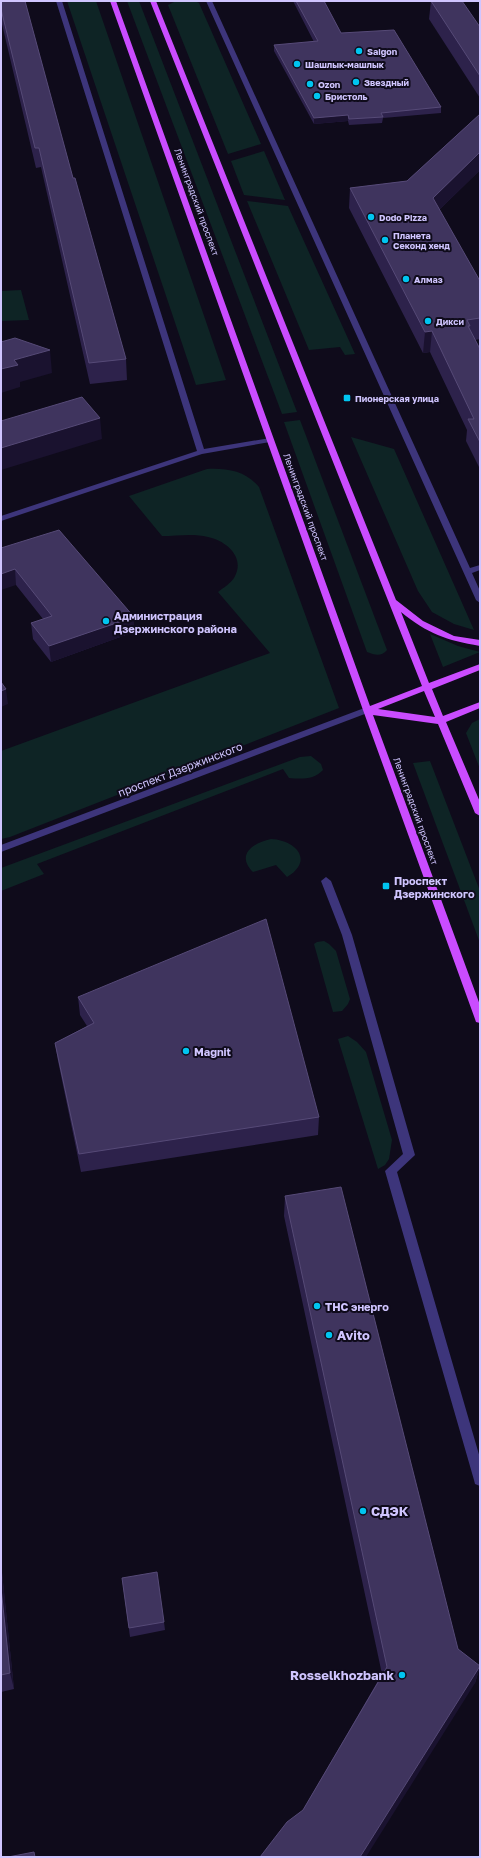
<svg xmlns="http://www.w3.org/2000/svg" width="481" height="1858" font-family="'Golos Text',sans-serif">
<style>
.green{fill:#0e2425}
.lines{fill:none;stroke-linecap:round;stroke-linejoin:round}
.minor{fill:#3d357b;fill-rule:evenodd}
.major{fill:#ca4cff;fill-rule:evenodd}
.wall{fill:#2d224b}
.shaded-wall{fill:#1a122f}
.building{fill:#3f345e;stroke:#564a77}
.poi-dot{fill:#00c5f0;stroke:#0f0b1b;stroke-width:1.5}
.labels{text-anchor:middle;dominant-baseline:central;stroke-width:4;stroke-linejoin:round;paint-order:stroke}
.far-poi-label{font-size:9px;font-weight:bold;fill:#d0c5ff;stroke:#0f0b1b;text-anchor:start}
.far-street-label{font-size:9px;fill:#d0c5ff;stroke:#0f0b1b}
.poi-label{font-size:11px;font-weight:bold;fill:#d0c5ff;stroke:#0f0b1b;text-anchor:start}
.street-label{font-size:11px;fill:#d0c5ff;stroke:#0f0b1b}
.near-poi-label{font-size:13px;font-weight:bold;fill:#d0c5ff;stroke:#0f0b1b;text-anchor:start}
</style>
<rect width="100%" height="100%" fill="#0f0b1b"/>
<g class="green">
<path d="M67,1H96L226,380L196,385Z"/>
<path d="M127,1H139L297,412L282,414Z"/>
<path d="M176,1H195L199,3L261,144L228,154L168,5Z"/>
<path d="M264,151L285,200L244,195L231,161Z"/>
<path d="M247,201L288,206L355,354L345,355L340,347L309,350Z"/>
<path d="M21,290L29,320L1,321V291Z"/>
<path d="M300,420L387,650C381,657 375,655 367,652L284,422Z"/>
<path d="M351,437L394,449L474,630L454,624L432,612L418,591Z"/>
<path d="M207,469C227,468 246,471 259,487L339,708L10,837L1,839V751L270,653L218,592C223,588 231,583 234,578C246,558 227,541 208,537C193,533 177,536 162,536L129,496Z"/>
<path d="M430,634L458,646L480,652L443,667Z"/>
<path d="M480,719V769L466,733L472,723Z"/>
<path d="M311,756L321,764L323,770C314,780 301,779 289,778L283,769L37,864L44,874L1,891V868L300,757Z"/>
<path d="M430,761L480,891V943L413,763Z"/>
<path d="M271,839C295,840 315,860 287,877L276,865L253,872C236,855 252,843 271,839Z"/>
<path d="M324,941L329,944L336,951L350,999L348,1004L342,1011L333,1012L314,944L317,942Z"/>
<path d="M348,1036L357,1042L366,1052L392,1140L389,1159L385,1165L378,1169L338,1039Z"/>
</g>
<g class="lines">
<g class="minor">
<path d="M56,1H62L204,449L270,438L274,440L270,442L202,454L1,521V516L197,451Z"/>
<path d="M206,1H212L470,568L480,565V570L472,573L480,591V603L476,600Z"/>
<path d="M367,707L371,710L370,712L1,852V845Z"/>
<path d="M326,877L331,881L352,935L415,1155L397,1172L480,1458V1486L475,1484L474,1480L385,1171L403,1154L342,935L321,881Z"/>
</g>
<path class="major" d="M110,1H116L370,706L422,686L150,1H156L396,600L423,621L454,636L480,640V646C446,640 428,634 401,612L429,683L480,664V670L432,689L443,716L480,702V708L446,722L480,802V816L475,813L438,724L373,715L480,1005V1023L476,1022L475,1019L363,710ZM424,691L435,717L378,709Z"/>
</g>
<g class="wall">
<path d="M1,1L73,178L126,359L127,380L90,384L41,167L36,168L1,20Z"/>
<path d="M293,1H324L341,33L441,107V113L383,118L382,123L349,125L348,121L314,124L274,51V45L314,42Z"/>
<path d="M431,1L480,27V98L429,19Z"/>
<path d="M480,114V170L439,210L480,281V339L475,340L480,349V469L466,441L467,430L430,352L423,353L349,208L350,188L407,181Z"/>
<path d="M1,548L134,617V632L51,662L33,639L31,623L43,619L16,585Z"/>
<path d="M78,997L319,1117L318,1135L81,1172L58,1061L55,1043L87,1026L80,1015Z"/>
<path d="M285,1196L458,1649L480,1666L475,1683L303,1810L382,1674L284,1216Z"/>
<path d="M1,1563L14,1689L1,1692Z"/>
<path d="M122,1578L164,1622L165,1630L130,1637Z"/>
</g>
<g class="shaded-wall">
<path d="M348,115V121L314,124V118Z"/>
<path d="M480,152V170L431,218L433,198Z"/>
<path d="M432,331L430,352L423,353L425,332Z"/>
<path d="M50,350L52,373L20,382V387L1,393V369L14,360Z"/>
<path d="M100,418L102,439L1,470V448Z"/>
<path d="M15,569L16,585L1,590V574Z"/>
<path d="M134,617V632L51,662L49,646Z"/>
<path d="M6,689L8,704L1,707V691Z"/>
<path d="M1,1563L14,1689L10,1673L1,1588Z"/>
<path d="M480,1666L475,1683L366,1857H360Z"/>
</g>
<g class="building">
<path d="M1,1H25L73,178H75L126,359L89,363L39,148H35L1,9Z"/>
<path d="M296,1H324L341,33L394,30L441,107L381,113L383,117L349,119L348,115L314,118L274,45L318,41Z"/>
<path d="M431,1H462L480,27V76Z"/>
<path d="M480,114V152L433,198L480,281V318L467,320L470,326H468L480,349V442L468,419H474L432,331L425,332L350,188L407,181Z"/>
<path d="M15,338L50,350L14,360L18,365L1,369V342Z"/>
<path d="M82,397L100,418L1,448V421Z"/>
<path d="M59,530L134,617L49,646L31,623L52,616L15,569L1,574V548Z"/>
<path d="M1,682L6,689L1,691Z"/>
<path d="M266,919L319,1117L79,1154L55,1043L94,1023L78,997Z"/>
<path d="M341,1187L458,1649L480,1666L360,1857H260L287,1822L303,1810L387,1667L285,1196Z"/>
<path d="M157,1572L164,1622L129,1628L122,1578Z"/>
<path d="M1,1588L10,1673L1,1675Z"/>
<path d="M34,1852L35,1857H8Z"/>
</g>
<g class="poi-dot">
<circle cx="359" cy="51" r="4"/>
<circle cx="297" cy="64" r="4"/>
<circle cx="356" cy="82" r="4"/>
<circle cx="310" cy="84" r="4"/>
<circle cx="317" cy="96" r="4"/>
<circle cx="371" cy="217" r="4"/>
<circle cx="385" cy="240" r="4"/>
<circle cx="406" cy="279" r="4"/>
<circle cx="428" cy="321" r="4"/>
<rect x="343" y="394" width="8" height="8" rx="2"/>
<circle cx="106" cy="621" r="4"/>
<rect x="382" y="882" width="8" height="8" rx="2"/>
<circle cx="186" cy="1051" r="4"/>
<circle cx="317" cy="1306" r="4"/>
<circle cx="329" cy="1335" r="4"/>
<circle cx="363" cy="1511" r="4"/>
<circle cx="402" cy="1675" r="4"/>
</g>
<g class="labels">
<g class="far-poi-label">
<text x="367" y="51">Saigon</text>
<text x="305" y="64">Шашлык-машлык</text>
<text x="364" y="82">Звездный</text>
<text x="318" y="84">Ozon</text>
<text x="325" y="96">Бристоль</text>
<text x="379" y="217">Dodo Pizza</text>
<text x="393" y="235">Планета<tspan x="393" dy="10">Секонд хенд</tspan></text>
<text x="414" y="279">Алмаз</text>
<text x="436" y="321">Дикси</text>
<text x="355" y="398">Пионерская улица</text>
</g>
<g class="far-street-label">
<text transform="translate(197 202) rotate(70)">Ленинградский проспект</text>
<text transform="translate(306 507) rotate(70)">Ленинградский проспект</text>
<text transform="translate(416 811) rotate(70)">Ленинградский проспект</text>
</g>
<g class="poi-label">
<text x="114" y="615">Администрация<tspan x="114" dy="13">Дзержинского района</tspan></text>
<text x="394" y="880">Проспект<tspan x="394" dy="13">Дзержинского</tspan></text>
<text x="194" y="1051">Magnit</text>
<text x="325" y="1306">ТНС энерго</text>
</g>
<g class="street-label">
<text transform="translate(180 769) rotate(-21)">проспект Дзержинского</text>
</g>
<g class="near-poi-label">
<text x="337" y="1335">Avito</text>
<text x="371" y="1511">СДЭК</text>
<text x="394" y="1675" text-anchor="end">Rosselkhozbank</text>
</g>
</g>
<rect width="481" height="1858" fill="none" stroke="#d0c5ff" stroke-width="4"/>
</svg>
